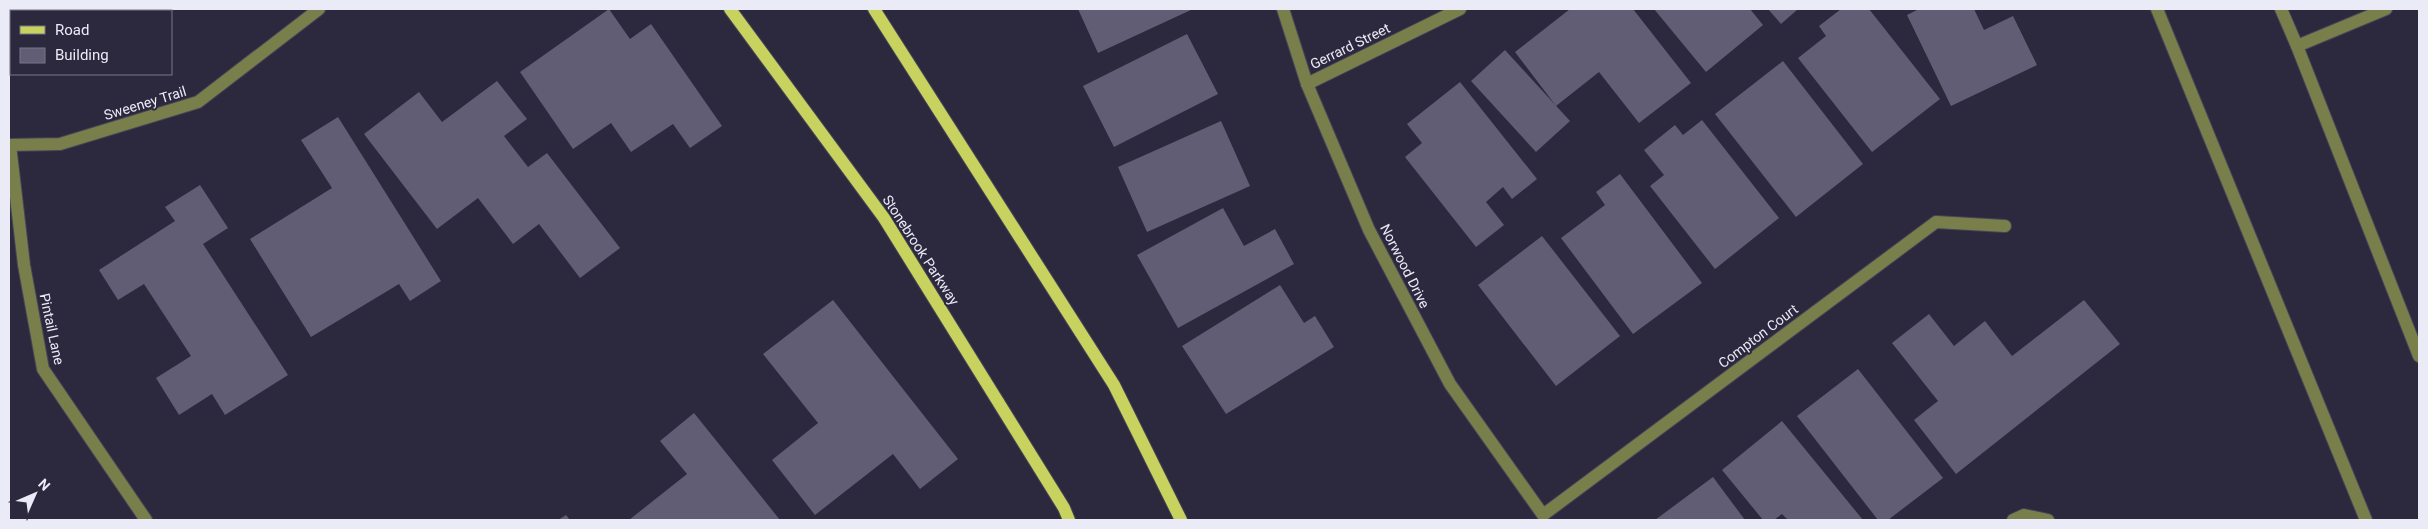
<svg xmlns="http://www.w3.org/2000/svg" width="2428" height="529" font-family="Roboto,sans-serif">
<style>
.building{fill:#605d74}
.lines{fill:none;stroke-linecap:round;stroke-linejoin:round}
.minor-casing{stroke:#474458;stroke-width:14}
.major-casing{stroke:#474458;stroke-width:14}
.minor{stroke:#797f4b;stroke-width:12}
.major{stroke:#c7d25f;stroke-width:12}
.labels{text-anchor:middle;dominant-baseline:central;stroke-width:4;stroke-linejoin:round;paint-order:stroke}
.street-label{font-size:14px;fill:#ebeaf7;stroke:#2c293e}
</style>
<rect width="100%" height="100%" fill="#2c293e"/>
<g class="building">
<path d="M44,9H171L168,11H46Z"/>
<path d="M609,9L630,39L651,24L722,126L690,148L673,124L631,152L611,123L573,149L520,72Z"/>
<path d="M1078,9H1193L1098,53Z"/>
<path d="M1570,9H1633L1691,83L1639,123L1599,72L1556,106L1515,52Z"/>
<path d="M1654,9H1750L1763,25L1706,72Z"/>
<path d="M1768,9H1798L1781,24Z"/>
<path d="M1841,9H1869L1940,99L1872,152L1798,58L1826,36L1819,26Z"/>
<path d="M1919,9H1974L1984,30L2013,16L2037,65L1951,106L1907,15Z"/>
<path d="M1187,34L1218,94L1114,147L1083,86Z"/>
<path d="M1505,50L1570,121L1536,152L1471,81Z"/>
<path d="M1783,61L1863,164L1796,217L1715,114Z"/>
<path d="M497,81L527,119L504,136L528,167L547,153L620,248L580,278L539,224L513,244L478,198L437,229L364,134L419,92L442,122Z"/>
<path d="M1460,82L1537,179L1512,199L1503,187L1486,202L1504,225L1476,247L1405,157L1422,143L1407,124Z"/>
<path d="M338,117L441,281L410,301L399,284L311,337L250,239L332,188L301,140Z"/>
<path d="M1702,120L1779,218L1715,269L1650,186L1664,175L1644,150L1675,125L1683,135Z"/>
<path d="M1221,121L1250,186L1147,232L1118,167Z"/>
<path d="M1620,174L1702,283L1633,334L1561,238L1605,205L1596,192Z"/>
<path d="M200,185L228,228L203,244L288,375L225,415L212,394L179,415L156,378L191,356L144,284L118,300L99,270L175,221L165,207Z"/>
<path d="M1223,208L1244,246L1275,229L1294,264L1178,328L1137,255Z"/>
<path d="M1542,236L1620,336L1556,386L1478,285Z"/>
<path d="M1280,285L1304,323L1315,316L1334,347L1226,414L1182,346Z"/>
<path d="M833,300L958,459L920,489L893,454L815,515L772,460L818,423L763,354Z"/>
<path d="M2084,300L2120,344L1956,474L1914,420L1938,401L1892,343L1929,314L1954,346L1985,321L2012,356Z"/>
<path d="M1858,369L1943,478L1888,520H1878L1797,416Z"/>
<path d="M694,413L780,520H629L687,474L660,441Z"/>
<path d="M1782,421L1863,520H1788L1782,514L1774,520H1763L1722,470Z"/>
<path d="M1713,477L1745,520H1655Z"/>
<path d="M566,515L570,520H558Z"/>
</g>
<g class="lines">
<g class="minor-casing">
<g id="minor">
<path d="M1283,9L1307,84L1369,230L1450,384L1543,515L1936,222L2005,226"/>
<path d="M2157,9L2366,520"/>
<path d="M2281,9L2297,46L2386,9"/>
<path d="M2297,46L2419,356"/>
<path d="M1307,84L1460,9"/>
<path d="M9,145L60,144L198,102L319,9"/>
<path d="M10,145L24,265L43,369L146,520"/>
<path d="M2013,520L2024,515L2048,520"/>
</g>
</g>
<g class="major-casing">
<g id="major">
<path d="M730,9L884,218L1064,508L1069,520"/>
<path d="M874,9L1114,385L1181,520"/>
</g>
</g>
<use href="#minor" class="minor"/>
<use href="#major" class="major"/>
</g>
<g class="labels">
<g class="street-label">
<text transform="translate(1350 46) rotate(-26)">Gerrard Street</text>
<text transform="translate(145 103) rotate(-17)">Sweeney Trail</text>
<text transform="translate(921 250) rotate(57)">Stonebrook Parkway</text>
<text transform="translate(1405 266) rotate(63)">Norwood Drive</text>
<text transform="translate(52 329) rotate(78)">Pintail Lane</text>
<text transform="translate(1758 336) rotate(-37)">Compton Court</text>
</g>
</g>
<rect width="2428" height="529" fill="none" stroke="#ebeaf7" stroke-width="20"/>
<rect x="10" y="10" width="162" height="65" fill="#2c293e" stroke="#787688"/>
<rect x="20" y="26" width="25" height="8" fill="#c7d25f" stroke="#787688"/>
<text x="55" y="35" font-size="15" fill="#ebeaf7">Road</text>
<rect x="20" y="48" width="25" height="15" fill="#605d74" stroke="#787688"/>
<text x="55" y="60" font-size="15" fill="#ebeaf7">Building</text>
<g transform="translate(35 494) rotate(45)" stroke="#2c293e" stroke-width="4" paint-order="stroke">
<path d="M0-4L9 19L0 12L-9 19Z" fill="#ebeaf7"/>
<text y="-8" font-size="14" font-weight="bold" text-anchor="middle" fill="#ebeaf7">N</text>
</g>
</svg>
